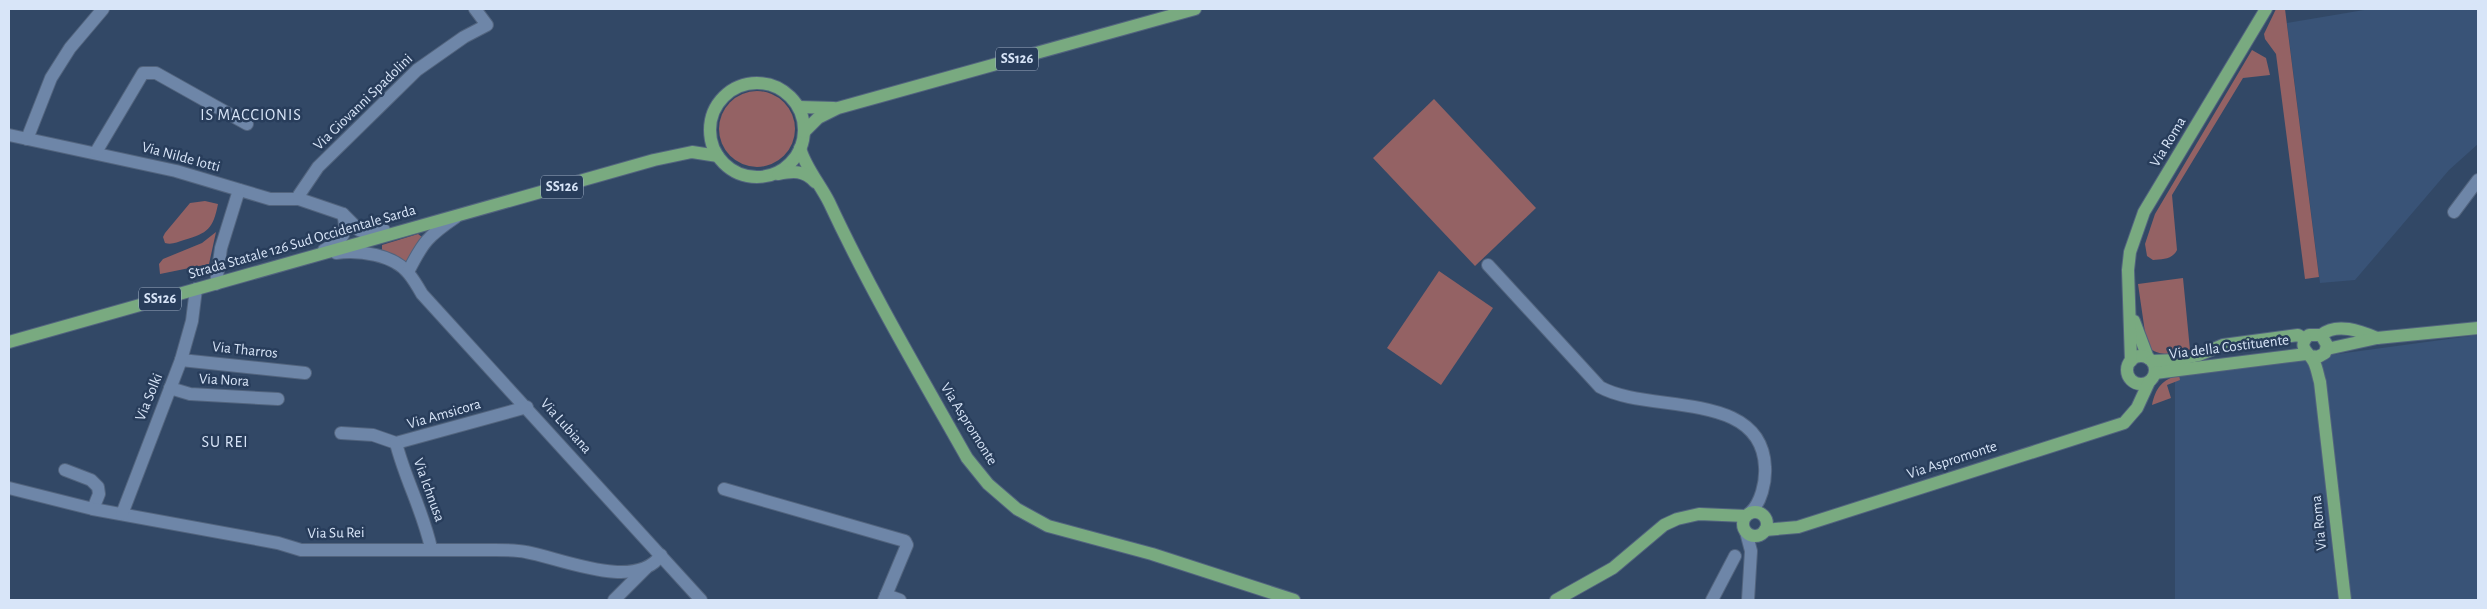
<svg xmlns="http://www.w3.org/2000/svg" width="2487" height="609" font-family="'Alegreya Sans',sans-serif">
<style>
.built{fill:#395377}
.green{fill:#946264}
.lines{fill:none;stroke-linecap:round;stroke-linejoin:round}
.minor-casing{stroke:#52647e;stroke-width:14}
.major-casing{stroke:#52647e;stroke-width:14}
.minor{stroke:#6e86a8;stroke-width:12}
.major{stroke:#79aa80;stroke-width:12}
.labels{text-anchor:middle;dominant-baseline:central;stroke-width:5;stroke-linejoin:round;paint-order:stroke}
.shield{fill:#283d5b;stroke:#a3b3c9;stroke-width:1}
.shield-label{font-size:14px;font-weight:bold;fill:#d8e5f8}
.street-label{font-size:15px;fill:#d8e5f8;stroke:#283d5b}
.neighbourhood-label{font-size:16px;letter-spacing:1px;fill:#d8e5f8;stroke:#283d5b}
</style>
<rect width="100%" height="100%" fill="#324866"/>
<g class="built">
<path d="M2370,9H2478V144L2449,170L2355,280L2320,283L2287,23Z"/>
<path d="M2478,335V600H2175V376Z"/>
</g>
<g class="green">
<path d="M2276,9H2285L2319,277L2305,279L2276,54L2265,39L2264,34Z"/>
<path d="M2252,50L2266,58L2270,75L2243,78L2172,195L2177,250C2172,260 2162,259 2153,260L2147,256L2145,244L2155,214Z"/>
<circle cx="757" cy="129" r="38"/>
<path d="M1434,99L1536,208L1475,266L1373,158Z"/>
<path d="M205,201L218,204C213,229 208,233 184,240C177,242 172,245 165,243L163,237L165,233L190,203Z"/>
<path d="M216,232L209,264L160,274L159,264L163,259L202,243Z"/>
<path d="M418,234L422,237L406,265L382,251V245Z"/>
<path d="M1439,271L1493,308L1441,385L1387,348Z"/>
<path d="M2183,278L2190,350C2174,354 2160,358 2147,346L2138,284Z"/>
<path d="M2179,375L2180,380L2167,385L2171,398L2152,405C2156,387 2162,380 2179,375Z"/>
</g>
<g class="lines">
<g class="minor-casing">
<g id="minor">
<path d="M9,135L176,171L270,199H299L343,214L359,230L370,234L384,230"/>
<path d="M27,139L51,78L70,48L103,9"/>
<path d="M96,152L143,73H156L247,124"/>
<path d="M299,199V195L318,167L417,70L464,37L487,25L475,9"/>
<path d="M2454,212L2478,180"/>
<path d="M324,250C341,241 349,235 343,214"/>
<path d="M336,253C358,250 394,254 409,274C414,280 418,287 422,294L701,600"/>
<path d="M1488,265L1600,387C1648,414 1762,389 1765,467C1766,482 1761,503 1750,513"/>
<path d="M408,272C423,242 428,236 456,217"/>
<path d="M216,284L221,248L239,190"/>
<path d="M181,360L305,373"/>
<path d="M170,388L190,394L278,399"/>
<path d="M341,433L373,435L396,443L527,407"/>
<path d="M396,443C405,479 423,511 431,548"/>
<path d="M65,470L91,480L98,487L99,494L93,509"/>
<path d="M9,488L93,509L278,543L301,550H495C506,550 516,550 526,552C560,558 636,592 661,555"/>
<path d="M724,489L905,541L907,545L884,600"/>
<path d="M122,514L181,360L192,321L196,289"/>
<path d="M1746,532L1751,551L1748,600"/>
<path d="M886,595L900,600"/>
<path d="M614,600L646,568"/>
<path d="M1712,600L1735,556"/>
</g>
</g>
<g class="major-casing">
<g id="major">
<circle cx="757" cy="130" r="47"/>
<path d="M799,107L834,108"/>
<path d="M804,132L818,118L838,108L1195,9"/>
<path d="M800,148C805,167 820,184 829,202C870,290 919,373 967,458L988,484L1017,509L1048,526L1152,554L1294,600"/>
<path d="M778,174C793,171 804,170 815,182"/>
<path d="M2134,321L2148,358"/>
<path d="M2321,335C2337,322 2360,331 2377,338"/>
<path d="M9,342L654,160L692,152L718,156"/>
<path d="M2327,349L2377,338L2478,328"/>
<circle cx="2141" cy="370" r="14"/>
<path d="M2310,356L2318,357L2325,353L2327,345L2321,335H2309C2296,347 2309,352 2314,362C2317,368 2318,376 2320,382L2345,600"/>
<path d="M2131,361L2128,270L2130,252L2144,212L2266,9"/>
<path d="M2152,361L2176,360L2199,355L2223,345L2298,335L2305,339"/>
<path d="M2155,373L2306,354"/>
<circle cx="1755" cy="524" r="12"/>
<path d="M1765,530L1798,527L2124,423L2137,408L2149,382"/>
<path d="M1556,600L1613,568L1664,525L1677,519L1699,514L1746,516"/>
</g>
</g>
<use href="#minor" class="minor"/>
<use href="#major" class="major"/>
</g>
<g class="labels">
<g class="shield">
<rect x="996" y="47.5" width="42" height="23" rx="4"/>
<rect x="541" y="175.5" width="42" height="23" rx="4"/>
<rect x="139" y="287.5" width="42" height="23" rx="4"/>
</g>
<g class="shield-label">
<text x="1017" y="59">SS126</text>
<text x="562" y="187">SS126</text>
<text x="160" y="299">SS126</text>
</g>
<g class="street-label">
<text transform="translate(363 102) rotate(-44)">Via Giovanni Spadolini</text>
<text transform="translate(2168 142) rotate(-59)">Via Roma</text>
<text transform="translate(181 157) rotate(15)">Via Nilde Iotti</text>
<text transform="translate(302 242) rotate(-16)">Strada Statale 126 Sud Occidentale Sarda</text>
<text transform="translate(2229 347) rotate(-7)">Via della Costituente</text>
<text transform="translate(245 350) rotate(6)">Via Tharros</text>
<text transform="translate(224 380) rotate(3)">Via Nora</text>
<text transform="translate(149 397) rotate(-68)">Via Solki</text>
<text transform="translate(444 414) rotate(-16)">Via Amsicora</text>
<text transform="translate(969 424) rotate(58)">Via Aspromonte</text>
<text transform="translate(566 426) rotate(48)">Via Lubiana</text>
<text transform="translate(1952 460) rotate(-18)">Via Aspromonte</text>
<text transform="translate(429 490) rotate(70)">Via Ichnusa</text>
<text transform="translate(2319 523) rotate(-96)">Via Roma</text>
<text transform="translate(336 533) rotate(-1)">Via Su Rei</text>
</g>
<g class="neighbourhood-label">
<text x="251" y="115">IS MACCIONIS</text>
<text x="225" y="442">SU REI</text>
</g>
</g>
<rect width="2487" height="609" fill="none" stroke="#d8e5f8" stroke-width="20"/>
</svg>
